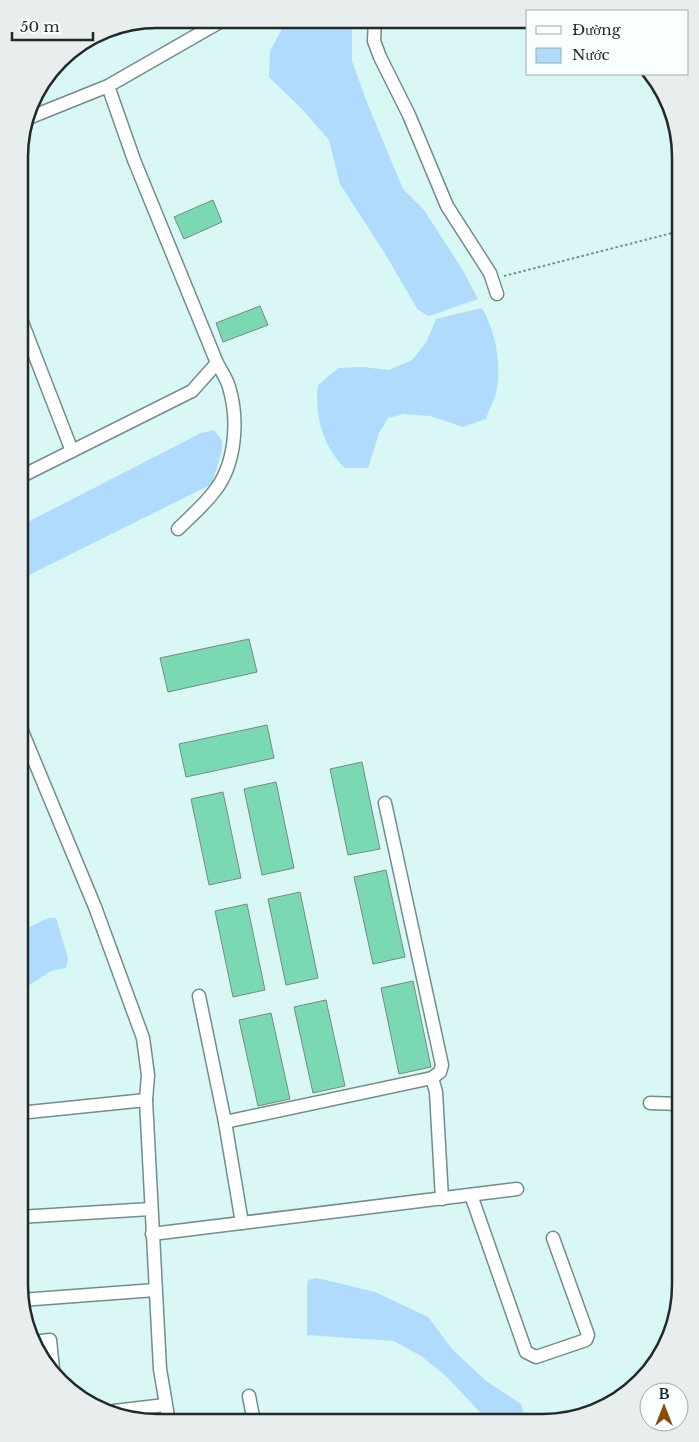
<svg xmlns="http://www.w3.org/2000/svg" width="699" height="1442" font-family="'Libre Baskerville',serif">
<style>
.water{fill:#b1dbfd}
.building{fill:#7ad9b3;stroke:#748b80}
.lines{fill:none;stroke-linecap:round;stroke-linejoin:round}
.minor-casing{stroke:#728d8b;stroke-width:15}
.path{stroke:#778b8a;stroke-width:2;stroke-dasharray:2.5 2.5;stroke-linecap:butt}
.minor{stroke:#fff;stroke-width:12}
.rim{fill:none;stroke:#1f2a2a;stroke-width:2.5}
</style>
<rect width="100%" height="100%" fill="#d9f7f5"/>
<g class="water">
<path d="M287,20H355L352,27V61L368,105L403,189L424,210L462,269L478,299L429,316L418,310L384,252L340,184L329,140L301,108L269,77L270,51Z"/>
<path d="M482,308C496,332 503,369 495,397C492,404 488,411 486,419L463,427L430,416L403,414L388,418L379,433L368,468H345C323,447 314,415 318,385L338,368L363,367L389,370L412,360L426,343L436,319Z"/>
<path d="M214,430L222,440V450L212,484L19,580L20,526L201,433Z"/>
<path d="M48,918H56L68,958L66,968L51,971L19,992V932Z"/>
<path d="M317,1278L375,1292L428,1317L453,1350L486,1381L521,1404L524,1414L523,1423H490L446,1376L421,1356L394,1341L307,1335V1286L308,1280Z"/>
</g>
<g class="building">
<path d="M213,200L222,222L184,239L174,217Z"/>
<path d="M260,306L268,325L223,342L216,323Z"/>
<path d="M249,639L257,672L168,692L160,658Z"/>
<path d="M267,725L274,758L186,777L179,744Z"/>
<path d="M362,762L380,849L348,855L330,769Z"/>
<path d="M276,782L294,868L262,875L244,789Z"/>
<path d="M223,792L241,878L209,885L191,799Z"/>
<path d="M386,870L405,957L373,964L354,877Z"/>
<path d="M300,892L318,978L286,985L268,899Z"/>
<path d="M247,904L265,990L233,997L215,911Z"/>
<path d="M413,981L431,1067L399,1074L381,988Z"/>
<path d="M326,1000L345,1086L313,1093L294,1007Z"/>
<path d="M271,1013L290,1099L258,1106L239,1020Z"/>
</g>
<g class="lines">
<g class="minor-casing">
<g id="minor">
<path d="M375,20L374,41L380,57L409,115L447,206L490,273L497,294"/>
<path d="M108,86L134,160L217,363C221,371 227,379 229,387C239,420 236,466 213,493C203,506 190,517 178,529"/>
<path d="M26,119L108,86L225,19"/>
<path d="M20,317L72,451"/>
<path d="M20,477L192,391L217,363"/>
<path d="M19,724L95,907L143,1038L148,1075L146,1100L160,1369L169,1422"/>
<path d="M199,996L225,1122L242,1223"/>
<path d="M432,1078L436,1092L442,1199"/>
<path d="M650,1103L680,1104"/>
<path d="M19,1113L146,1100"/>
<path d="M225,1122L432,1078L440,1072L442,1065L385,803"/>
<path d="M471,1195L526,1352L536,1357L586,1340L588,1335L553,1238"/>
<path d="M19,1217L151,1209"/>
<path d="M152,1234L517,1189"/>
<path d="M21,1300L155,1290"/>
<path d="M34,1342L50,1340L53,1369"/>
<path d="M249,1396L254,1422"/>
<path d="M114,1411L165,1405"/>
</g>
</g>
<path class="path" d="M504,276L680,231"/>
<use href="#minor" class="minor"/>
</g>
<path d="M0 0H699V1442H0ZM157 28H543A129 129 0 0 1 672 157V1285A129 129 0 0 1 543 1414H157A129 129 0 0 1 28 1285V157A129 129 0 0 1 157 28Z" fill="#e8eeed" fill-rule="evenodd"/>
<path class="rim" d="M157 28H543A129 129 0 0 1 672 157V1285A129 129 0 0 1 543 1414H157A129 129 0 0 1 28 1285V157A129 129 0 0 1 157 28Z"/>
<rect x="526" y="10" width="162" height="65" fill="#f9fffe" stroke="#a2aaa9"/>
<rect x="536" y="26" width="25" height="8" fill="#ffffff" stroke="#a2aaa9"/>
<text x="572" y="35" font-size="15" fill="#1f2a2a">Đường</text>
<rect x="536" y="48" width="25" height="15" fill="#b1dbfd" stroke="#a2aaa9"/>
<text x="572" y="60" font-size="15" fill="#1f2a2a">Nước</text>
<g transform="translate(664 1407)"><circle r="24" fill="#f9fffe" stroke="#a2aaa9"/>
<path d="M0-4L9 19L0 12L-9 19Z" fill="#884e05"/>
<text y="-8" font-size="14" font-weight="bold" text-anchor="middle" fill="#1f2a2a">B</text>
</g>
<path d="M12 32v8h81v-8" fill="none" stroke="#1f2a2a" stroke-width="2.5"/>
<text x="20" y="32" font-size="15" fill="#1f2a2a" stroke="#f9fffe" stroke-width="4" paint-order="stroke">50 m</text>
</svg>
